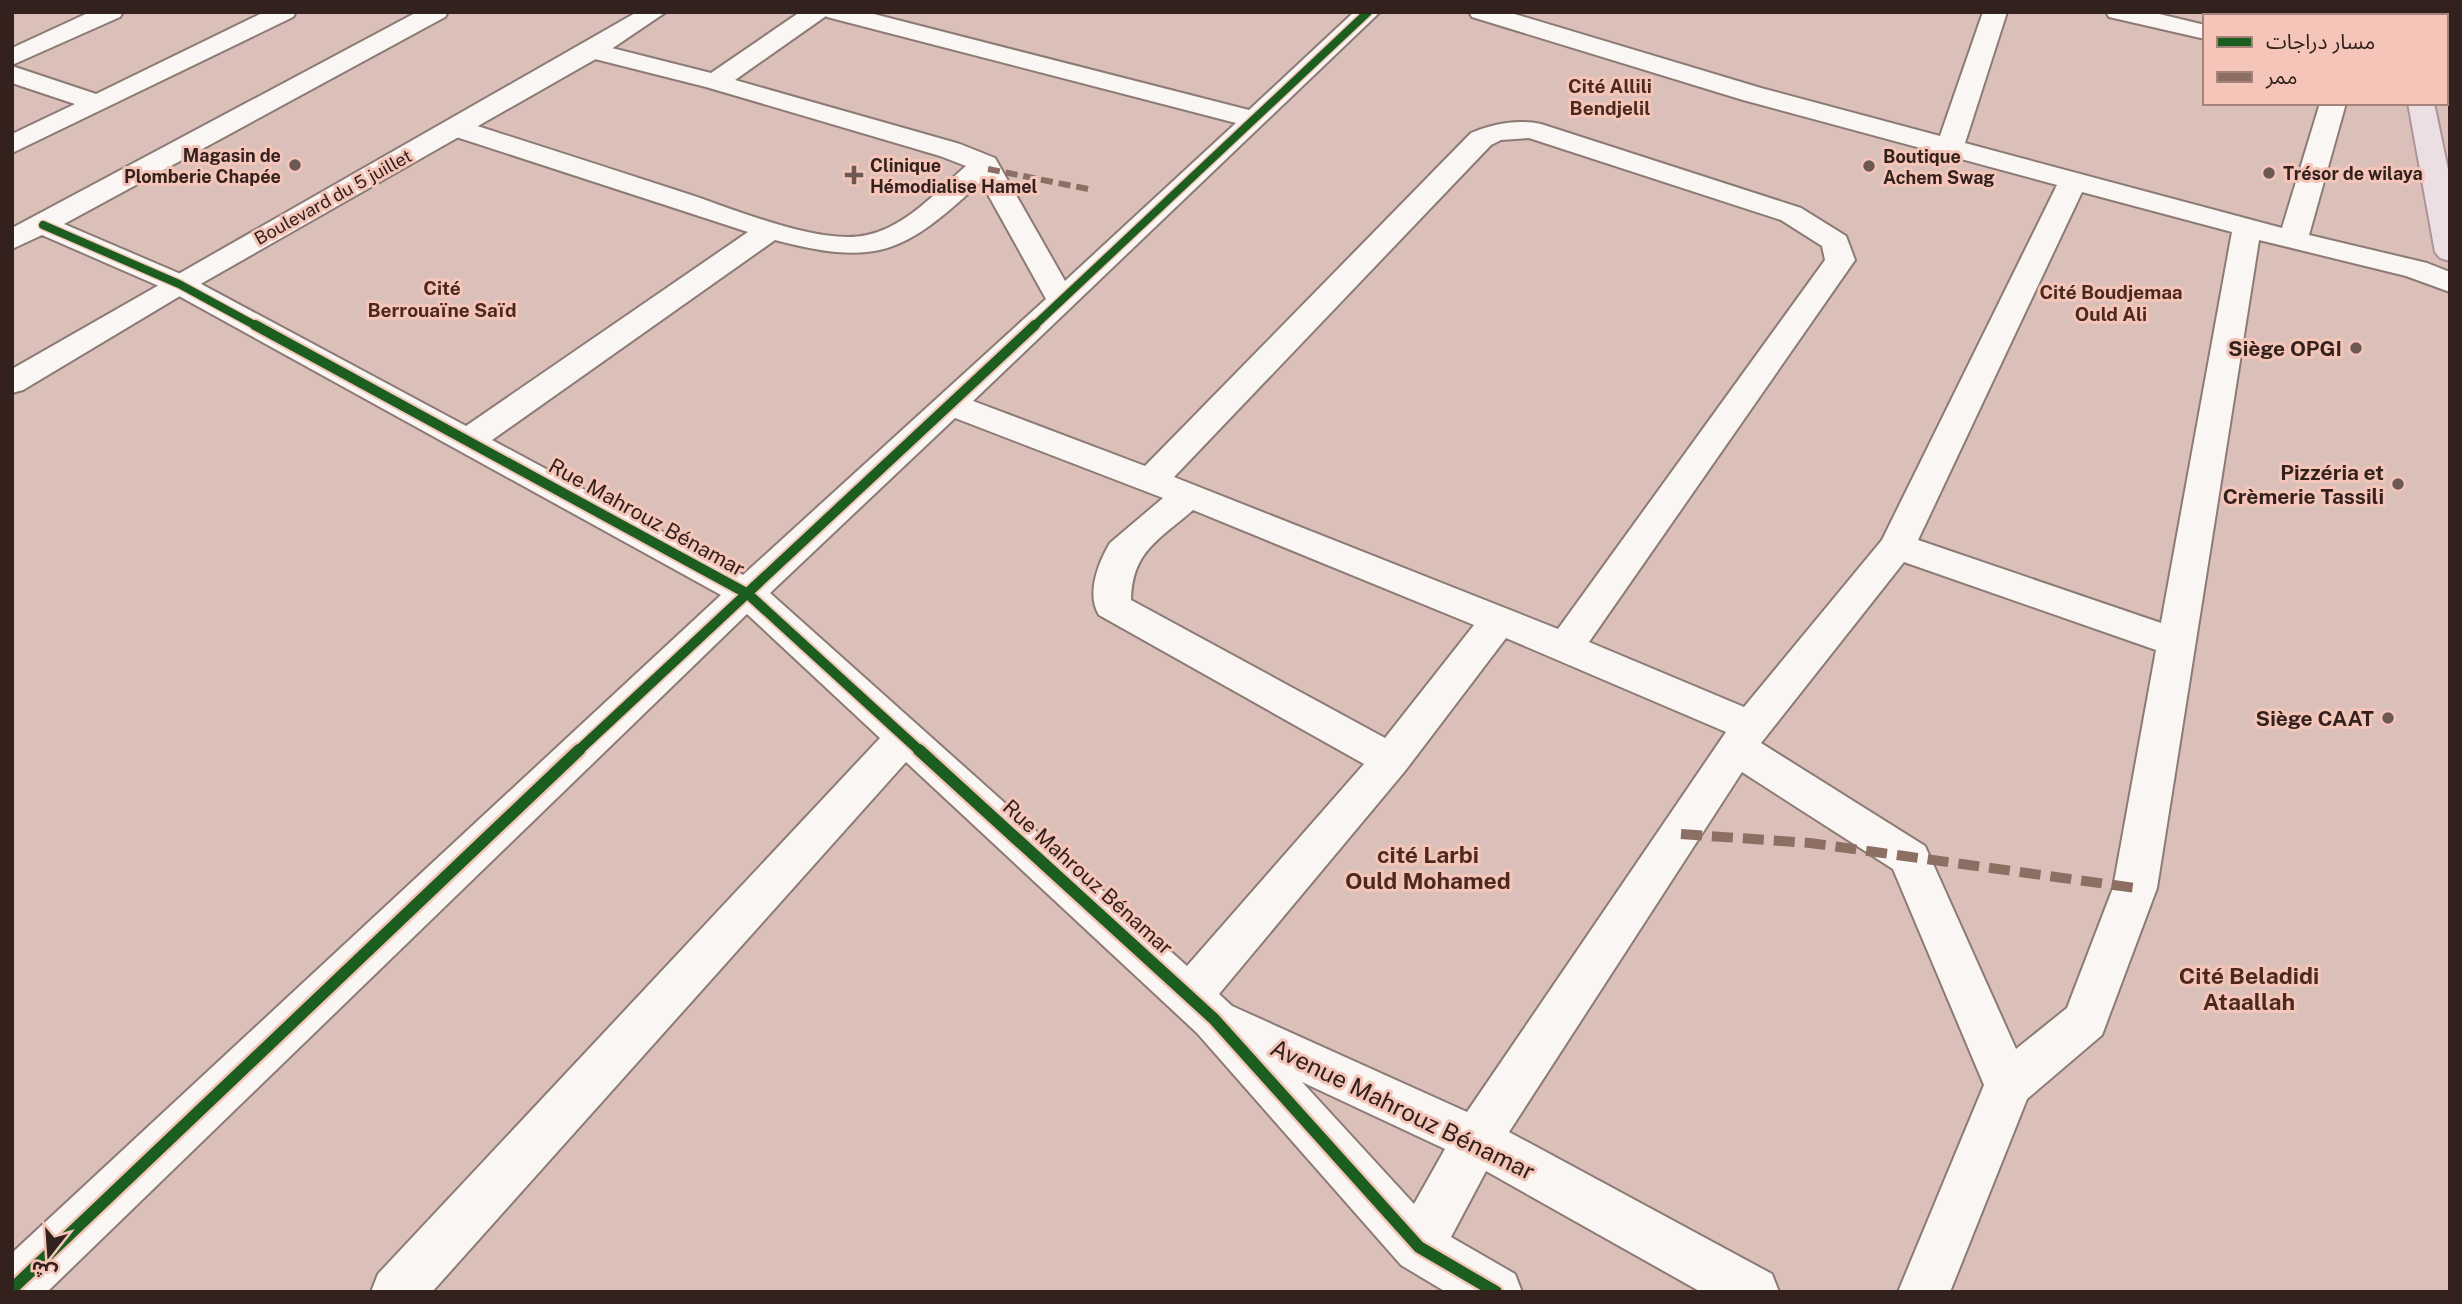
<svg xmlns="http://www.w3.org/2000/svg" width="2462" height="1304" font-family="'Public Sans','Noto Sans Arabic',sans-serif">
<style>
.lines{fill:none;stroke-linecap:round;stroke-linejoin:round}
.street-casing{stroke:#8c7a75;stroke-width:4}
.secondary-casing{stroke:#8c7a75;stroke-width:4}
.primary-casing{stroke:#ac9399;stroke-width:4}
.street{fill:#f9f6f4;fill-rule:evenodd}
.secondary{fill:#f9f6f4;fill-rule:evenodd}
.primary{fill:#ebdfe4;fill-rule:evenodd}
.quiet-far1{stroke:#8d6e63;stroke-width:6;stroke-dasharray:12 6;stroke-linecap:butt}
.quiet{stroke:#8d6e63;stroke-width:10;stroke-dasharray:21 10;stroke-linecap:butt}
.cycleway-far2-casing{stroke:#f4c5b8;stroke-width:11}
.cycleway-far1-casing{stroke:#f4c5b8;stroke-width:14}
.cycleway-casing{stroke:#f4c5b8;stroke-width:17}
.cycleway-far2{stroke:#1b5e20;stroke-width:8}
.cycleway-far1{stroke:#1b5e20;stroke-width:10}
.cycleway{stroke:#1b5e20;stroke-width:12}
.poi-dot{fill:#6d5953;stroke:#f4c5b8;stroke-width:2.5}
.labels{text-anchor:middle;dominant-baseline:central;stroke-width:6;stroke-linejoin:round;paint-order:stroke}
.far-poi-label{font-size:18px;font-weight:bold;fill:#32211c;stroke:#f4c5b8;text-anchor:start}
.far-street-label{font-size:18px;fill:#32211c;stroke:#f4c5b8}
.far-neighbourhood-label{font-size:19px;font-weight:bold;fill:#4d281f;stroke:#f4c5b8}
.poi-label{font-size:21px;font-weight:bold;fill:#32211c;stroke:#f4c5b8;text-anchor:end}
.street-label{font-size:21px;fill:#32211c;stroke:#f4c5b8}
.neighbourhood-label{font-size:23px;font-weight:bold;fill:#4d281f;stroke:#f4c5b8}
.near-street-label{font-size:24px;fill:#32211c;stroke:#f4c5b8}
</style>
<rect width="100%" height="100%" fill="#dac0b9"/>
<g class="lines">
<g class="street-casing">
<g id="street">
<path d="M90,12H123L120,17L12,65V48Z"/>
<path d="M264,12H296L293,17L12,153V134L75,104L12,83V66L96,94Z"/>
<path d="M417,12H448L445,17L64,224L190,278L466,426L748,232L447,134L443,128L447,122H465C540,146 614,170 688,194C734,209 820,246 867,235C906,227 937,191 966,166L940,156L706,87L583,56L579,51L583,46L592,43L711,73L800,12H866L1249,110L1354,12H1380L973,401L1145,466L1471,133C1492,124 1518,119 1541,124L1801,208L1846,236L1855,260L1589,642L1744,707L1882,540L2057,185L1743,100L1472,17L1469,12H1508L1761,88L1940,136L1983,12H2007L1965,143L2282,228L2320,103H2346L2309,235L2427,263L2450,272V292L2406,276L2259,240L2157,888L2102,1035L2027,1099L1950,1292H1898L1984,1085L1893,869L1742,772L1509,1132L1772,1274L1779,1292H1701L1486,1171L1451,1237L1515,1274L1522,1292H1446L1401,1265L1197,1033L906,762L432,1292H371L378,1274L880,738L747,614L47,1292H12V1253L721,595L168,290L42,235L12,249V228ZM826,16L827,17L1236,123L1065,281L995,158L960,144L735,80ZM1529,138L1781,220L1822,246L1825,260L1558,629L1174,477L1491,145L1501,140ZM981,182L1046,299L743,575L492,440L775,240C878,267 904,253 981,182ZM2082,192L2232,232L2161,623L1918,540ZM955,418L1163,498L1110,543C1098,563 1086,594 1099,615L1364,764L1187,966L770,593ZM1193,510L1474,625L1385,738L1131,600C1132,551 1159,540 1193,510ZM1904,562L2156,650L2113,888L2067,1008L2016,1049L1925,846L1761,743ZM1506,638L1726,732L1467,1112L1232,1006L1219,994L1405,771ZM1302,1082L1445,1149L1414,1204Z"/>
<path d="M2106,12H2151L2205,25V39L2109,17Z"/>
<path d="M2370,12H2394L2392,16H2368Z"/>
</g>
</g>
<g class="secondary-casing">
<path id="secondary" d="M637,12H666L601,56L190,290L23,390L12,393V369Z"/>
</g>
<g class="primary-casing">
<g id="primary">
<path d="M2386,12H2410L2411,16H2387Z"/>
<path d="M2408,103H2434L2450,179V261L2440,258L2435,252Z"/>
</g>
</g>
<use href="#street" class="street"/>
<use href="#secondary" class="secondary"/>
<use href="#primary" class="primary"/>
<path class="quiet-far1" d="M988,169L1093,190"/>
<path class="quiet" d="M1681,834L1810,843L2135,888"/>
<g class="cycleway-far2-casing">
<g id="cycleway-far2">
<path d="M43,225L179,284L258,327"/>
<path d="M1033,327L1368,12"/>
</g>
</g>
<g class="cycleway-far1-casing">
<g id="cycleway-far1">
<path d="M255,325L748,594L921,752"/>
<path d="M577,752L1035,325"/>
</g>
</g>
<g class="cycleway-casing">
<g id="cycleway">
<path d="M919,750L1214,1019L1419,1247L1496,1292"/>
<path d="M12,1289L579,750"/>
</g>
</g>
<use href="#cycleway-far2" class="cycleway-far2"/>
<use href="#cycleway-far1" class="cycleway-far1"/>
<use href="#cycleway" class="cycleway"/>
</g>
<g class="poi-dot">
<circle cx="295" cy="165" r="7"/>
<circle cx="1869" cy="166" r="7"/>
<circle cx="2269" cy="173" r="7"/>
<path d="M850.5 164.5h7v7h7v7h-7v7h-7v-7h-7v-7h7z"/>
<circle cx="2356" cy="348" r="7"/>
<circle cx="2398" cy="484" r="7"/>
<circle cx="2388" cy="718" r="7"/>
</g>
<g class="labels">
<g class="far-poi-label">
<text x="281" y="155" text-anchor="end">Magasin de<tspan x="281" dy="21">Plomberie Chapée</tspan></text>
<text x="1883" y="156">Boutique<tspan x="1883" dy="21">Achem Swag</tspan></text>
<text x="870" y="165">Clinique<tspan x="870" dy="21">Hémodialise Hamel</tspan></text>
<text x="2283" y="173">Trésor de wilaya</text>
</g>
<g class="far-street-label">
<text transform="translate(333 197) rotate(-29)">Boulevard du 5 juillet</text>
</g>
<g class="far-neighbourhood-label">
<text x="1610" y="86">Cité Allili<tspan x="1610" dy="22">Bendjelil</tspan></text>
<text x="442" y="288">Cité<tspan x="442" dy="22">Berrouaïne Saïd</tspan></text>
<text x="2111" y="292">Cité Boudjemaa<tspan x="2111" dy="22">Ould Ali</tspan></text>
</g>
<g class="poi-label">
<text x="2342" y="348">Siège OPGI</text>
<text x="2384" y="472">Pizzéria et<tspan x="2384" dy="24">Crèmerie Tassili</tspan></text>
<text x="2374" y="718">Siège CAAT</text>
</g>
<g class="street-label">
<text transform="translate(647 517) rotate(29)">Rue Mahrouz Bénamar</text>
<text transform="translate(1088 877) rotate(42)">Rue Mahrouz Bénamar</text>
</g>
<g class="neighbourhood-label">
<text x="1428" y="854">cité Larbi<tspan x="1428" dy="26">Ould Mohamed</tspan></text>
<text x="2249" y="975">Cité Beladidi<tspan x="2249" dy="26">Ataallah</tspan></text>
</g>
<g class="near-street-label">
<text transform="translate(1403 1109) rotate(26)">Avenue Mahrouz Bénamar</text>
</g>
</g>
<rect width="2462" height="1304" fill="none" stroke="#32211c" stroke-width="28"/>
<rect x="2203" y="14" width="245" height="91" fill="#f4c5b8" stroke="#a6837a" stroke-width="2"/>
<rect x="2217" y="37" width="35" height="10" fill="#1b5e20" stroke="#a6837a" stroke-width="2"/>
<text x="2266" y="49" font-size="21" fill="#32211c">مسار دراجات</text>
<rect x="2217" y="72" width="35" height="10" fill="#8d6e63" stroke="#a6837a" stroke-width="2"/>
<text x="2266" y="84" font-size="21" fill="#32211c">ممر</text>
<g transform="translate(49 1255) rotate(197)" stroke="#f4c5b8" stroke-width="5" paint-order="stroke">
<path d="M0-5L12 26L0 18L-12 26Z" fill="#32211c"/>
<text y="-10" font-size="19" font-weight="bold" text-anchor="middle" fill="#32211c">ش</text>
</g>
</svg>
